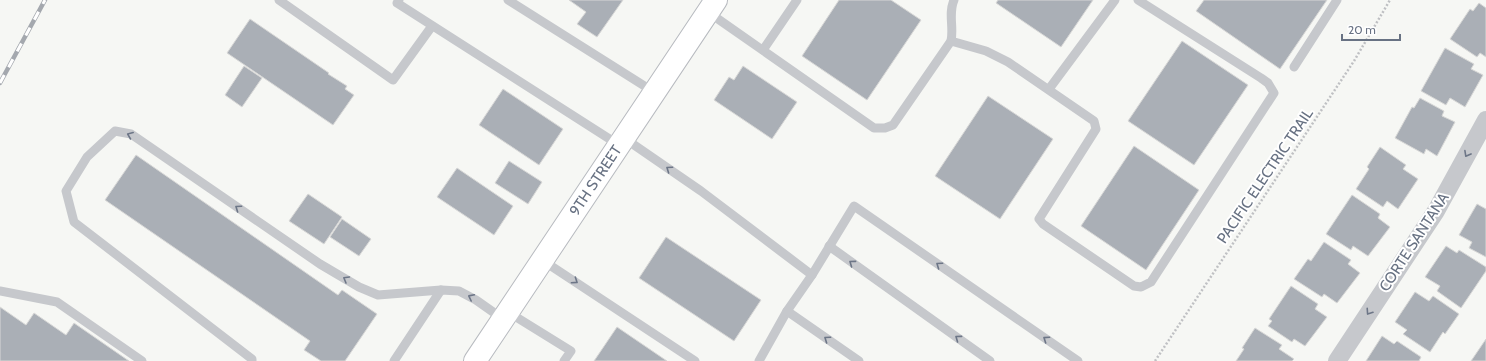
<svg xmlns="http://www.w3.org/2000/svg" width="1486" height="361" font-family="Cabin,sans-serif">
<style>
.building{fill:#aaafb6;stroke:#d8d8d7}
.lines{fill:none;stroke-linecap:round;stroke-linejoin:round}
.secondary-casing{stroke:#b8bbc0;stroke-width:24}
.path{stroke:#bfc0c3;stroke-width:2.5;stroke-dasharray:2 2;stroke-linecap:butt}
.lane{stroke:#c6c8cc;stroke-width:9}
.street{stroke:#c6c8cc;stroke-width:18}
.secondary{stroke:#fff;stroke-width:22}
.rail-casing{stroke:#a4a8ae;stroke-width:4.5}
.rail{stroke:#fff;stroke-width:3;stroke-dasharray:9;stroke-linecap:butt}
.oneway{stroke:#6d7687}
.labels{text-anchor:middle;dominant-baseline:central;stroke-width:4;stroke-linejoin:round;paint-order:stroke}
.street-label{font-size:15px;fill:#687283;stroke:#fff}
</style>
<rect width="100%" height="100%" fill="#f6f7f4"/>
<g class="building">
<path d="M569,0H623L597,37L577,24L586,12Z"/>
<path d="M839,0H891L921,20L867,100L802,56Z"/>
<path d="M998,0H1093L1061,47L996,3Z"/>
<path d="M1204,0H1327L1280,69L1196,11Z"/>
<path d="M1479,3L1486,8V57L1480,53L1477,57L1450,39L1470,9L1473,11Z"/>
<path d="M250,19L329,73L328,74L347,86L345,89L354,95L333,125L227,53Z"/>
<path d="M1182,41L1248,85L1194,165L1128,121Z"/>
<path d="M1445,48L1474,64L1471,69L1483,75L1465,107L1450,98L1446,105L1421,91Z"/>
<path d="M244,66L262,78L242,107L225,95Z"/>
<path d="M743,66L797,102L772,139L714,100L729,77L734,80Z"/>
<path d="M503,89L563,129L539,165L479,125Z"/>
<path d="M988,96L1053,139L1000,219L935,176Z"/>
<path d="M1420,98L1444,111L1442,116L1455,122L1437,156L1426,149L1424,154L1395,138L1412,107L1414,108Z"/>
<path d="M1134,146L1199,190L1146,270L1081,226Z"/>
<path d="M1380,147L1406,165L1403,169L1418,179L1398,209L1387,201L1383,207L1356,189L1369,169L1367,167Z"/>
<path d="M136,155L338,295L342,290L377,314L345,361H321L304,350L310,341L105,200Z"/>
<path d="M509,161L542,182L528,204L495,183Z"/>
<path d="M457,168L513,206L494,235L437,197Z"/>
<path d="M308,194L342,217L324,244L289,221Z"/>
<path d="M1352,195L1380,214L1378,218L1390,227L1368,256L1353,246L1351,250L1326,234Z"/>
<path d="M1477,204L1486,209V257L1469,248L1472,242L1459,235Z"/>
<path d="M342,219L371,239L359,256L330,237Z"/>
<path d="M666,237L761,300L734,341L639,278Z"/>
<path d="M1324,242L1351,260L1348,264L1360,273L1337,303L1324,294L1322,297L1294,279L1308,259L1311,261Z"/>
<path d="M1446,246L1457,253L1459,250L1486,267V271L1461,308L1437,291L1440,286L1425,277Z"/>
<path d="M1291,286L1318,304L1315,309L1327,317L1305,346L1294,339L1292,342L1268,326L1272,321L1269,319Z"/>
<path d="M1415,292L1429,301L1433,296L1459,314L1445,334L1443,332L1430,352L1403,334L1407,330L1395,322Z"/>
<path d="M0,307L26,325L34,313L66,335L74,323L129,361H0Z"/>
<path d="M617,327L667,361H594Z"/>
<path d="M1255,328L1282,345L1279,349L1294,359L1292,361H1236L1244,349L1242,348Z"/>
<path d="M1382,336L1394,344L1397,341L1421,357L1419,361H1366Z"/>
<path d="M1486,339V361H1471Z"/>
</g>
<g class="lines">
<g class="secondary-casing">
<g id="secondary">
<path id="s1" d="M475,361L716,0"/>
</g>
</g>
<path class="path" d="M1155,361L1354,61L1390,0"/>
<g class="lane">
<path d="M279,0L393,80L432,26"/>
<path d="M399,0L397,3L619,145"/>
<path d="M508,0L654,92"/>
<path d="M708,12L874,128H885L893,125L951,41C954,27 948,14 954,0"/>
<path d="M951,41L986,51L1008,62L1094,121L1096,129L1039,219L1043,224L1134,286L1141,287L1151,282L1274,93L1268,83L1261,78L1138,0"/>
<path d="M763,50L797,0"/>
<path d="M1294,67L1337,0"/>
<path d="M1049,89L1115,0"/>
<path d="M624,138L701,191L812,275L787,311L759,361"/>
<path d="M829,246L990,361"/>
<path d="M542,260L695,361"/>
<path d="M812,275L854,206L1078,361"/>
<path d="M0,291L57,302L142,361"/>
<path d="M787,311L859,361"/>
<path d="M508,312L571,351L564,361"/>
<path d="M252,361V359L74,222L66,191L87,157L115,131L131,134L320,264L359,287L378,295L441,290L459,291L476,300L503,319"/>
<path d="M394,361L441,290"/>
</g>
<path class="street" d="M1337,361L1436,211L1486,120"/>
<use href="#secondary" class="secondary"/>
<g class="rail-casing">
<path id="rail" d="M0,83L45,0"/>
</g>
<use href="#rail" class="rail"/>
</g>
<defs><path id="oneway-chevron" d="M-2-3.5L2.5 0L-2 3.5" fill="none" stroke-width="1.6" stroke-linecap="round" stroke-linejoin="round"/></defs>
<g class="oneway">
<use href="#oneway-chevron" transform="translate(130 135) rotate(-158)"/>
<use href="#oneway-chevron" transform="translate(1467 154) rotate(119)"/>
<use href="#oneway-chevron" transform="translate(669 169) rotate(-145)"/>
<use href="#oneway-chevron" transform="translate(238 208) rotate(-145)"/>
<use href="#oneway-chevron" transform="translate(852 263) rotate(-144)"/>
<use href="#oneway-chevron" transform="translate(939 265) rotate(-145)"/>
<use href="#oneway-chevron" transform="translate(346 279) rotate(-150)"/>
<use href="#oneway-chevron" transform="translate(575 281) rotate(34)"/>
<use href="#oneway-chevron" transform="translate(471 297) rotate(-153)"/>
<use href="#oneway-chevron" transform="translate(1369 312) rotate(124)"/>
<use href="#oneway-chevron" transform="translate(958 338) rotate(-144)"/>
<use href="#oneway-chevron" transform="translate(827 339) rotate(-145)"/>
<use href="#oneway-chevron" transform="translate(1046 339) rotate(-146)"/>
</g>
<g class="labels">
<g class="street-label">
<text transform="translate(1265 176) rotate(-56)">PACIFIC ELECTRIC TRAIL</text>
<text stroke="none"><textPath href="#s1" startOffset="217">9TH STREET</textPath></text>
<text transform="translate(1414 242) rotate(-57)">CORTE SANTANA</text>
</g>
</g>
<path d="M1342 34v6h58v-6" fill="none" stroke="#687283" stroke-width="2"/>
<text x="1348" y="34" font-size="12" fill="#687283" stroke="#ffffff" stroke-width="3" paint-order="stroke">20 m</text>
</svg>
